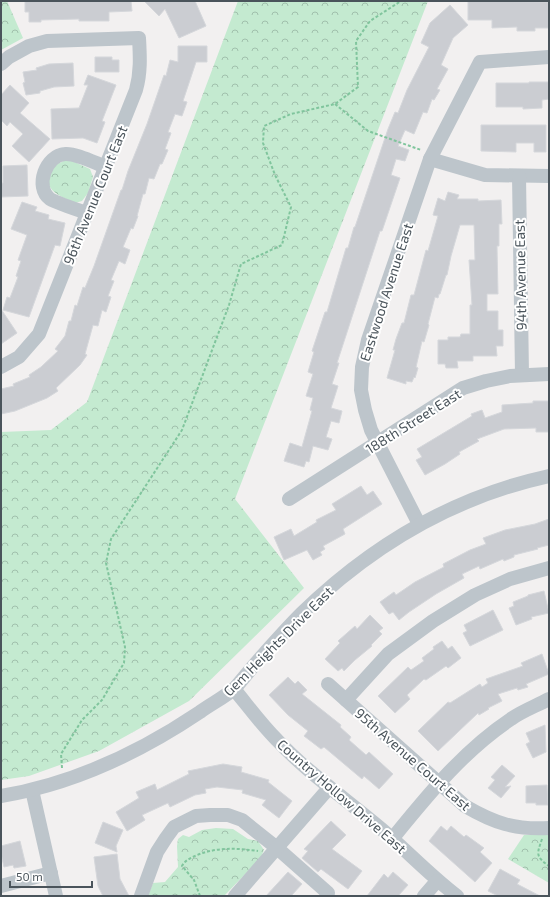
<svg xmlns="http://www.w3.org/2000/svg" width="550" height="897" font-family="'Exo 2',sans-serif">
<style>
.forest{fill:url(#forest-crowns)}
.building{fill:#cbcdd2;stroke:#d5d7db}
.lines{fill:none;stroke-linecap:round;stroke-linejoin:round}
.path{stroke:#80c59d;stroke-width:2;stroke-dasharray:3 2;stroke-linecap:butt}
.minor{stroke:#bdc5cb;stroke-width:14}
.labels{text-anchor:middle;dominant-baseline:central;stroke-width:4;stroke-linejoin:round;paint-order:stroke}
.street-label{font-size:14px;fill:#4a545b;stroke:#fff}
</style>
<defs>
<pattern id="forest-crowns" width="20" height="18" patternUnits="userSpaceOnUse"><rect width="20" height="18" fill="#c4ead0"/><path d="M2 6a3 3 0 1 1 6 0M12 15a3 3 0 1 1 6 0" fill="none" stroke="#a1c0ac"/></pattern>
</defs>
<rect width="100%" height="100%" fill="#f2f0f0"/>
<g class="forest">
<path d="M1,1H7L23,38L1,50Z"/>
<path d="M238,1H428L235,499L304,588L189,701L99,751L29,776L1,780V432L51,430L87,402Z"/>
<path d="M68,159L90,169L93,177L88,193L82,201L75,203C65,198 47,193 48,178C48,175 51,170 53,166Z"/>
<path d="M216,828L233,829L248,839L258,841L264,850L260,859L224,896H148L153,883L165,882L178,867L177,846L178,839L183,835L189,837L202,830Z"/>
<path d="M524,835H549V883L508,859Z"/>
</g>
<g class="building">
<path d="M25,1H131L132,11L109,12V21H79V19L41,20V22H29V12H25Z"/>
<path d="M144,1H195L206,26L179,38L165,9L159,16Z"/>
<path d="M468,1L549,2V28H535V31H517V27L492,28V20H468Z"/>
<path d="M450,5L468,25L453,38L441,65L448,69L437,89L440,90L434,100L432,99L427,113L423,112L414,134L405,130L398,146L409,150L405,161L396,159L391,175L400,178L382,231H380L337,363H339L332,384L338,386L331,408L342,411L339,423L331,421L326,437L332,439L328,450L313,446L309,462L306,461L304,467L284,461L290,443L302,447L312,411L310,410L313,398L306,396L313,374L308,372L314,352L312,351L325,312H327L346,248H348L354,227H355L388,129L395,112L398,113L407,90L429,47L421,43L430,23Z"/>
<path d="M178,46H207V62H196L183,101L187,102L182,116L175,114L168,132L171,133L165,149L168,150L162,164H160L154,179L149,178L145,194H143L137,216H138L133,229L131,228L123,247L130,250L125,264L119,261L111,280L114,281L108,296L111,297L106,312L102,310L98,326L93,325L85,354L87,355L80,365L56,388L58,391L47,398L15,411L1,414V389L14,386L13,384L30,377L29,375L41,367L58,351L55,349L65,336L69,321H71L75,305L77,306L83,287L85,288L94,266L121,190H122L128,171L147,124L164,75L166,76L170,60L178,62Z"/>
<path d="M95,57H112V60H119V72H95Z"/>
<path d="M73,63L74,86L54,87L40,91V93L26,95L23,83L25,82L23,72L37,70L36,68L49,64Z"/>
<path d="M88,75L116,85L102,121L105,122L97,143L83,138L52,139L51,109L79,108L88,85H84Z"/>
<path d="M529,82H549V99L542,100V108L523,109V107H496V83H529Z"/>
<path d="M10,85L29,103L20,113L50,139L29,162L12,146L23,134L10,122L7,126L1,120V95Z"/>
<path d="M481,125H546V152H534V143H516V152L481,151Z"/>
<path d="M27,165L28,196L1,197V183H3V166Z"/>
<path d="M448,192L459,195L457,199H478V201L501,200L502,224H499V246H497L498,294H487V311H498V330H503V346H496L497,356H473V361H457L458,368H446L445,364H438V340H448V337H460L461,334H470V305H472L469,260H475L474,225H460L451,256L447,275H446L440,294H439L438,298L435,297L428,324L429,325L424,342L422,341L416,367L418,368L415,378L414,377L412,382L406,381V384L387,378L395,350H393L396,339L402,323H404L411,295H414L426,250L428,251L438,216L433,215L438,198L445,201Z"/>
<path d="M22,202L37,207L35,211L49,215L48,219L65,223L60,246L55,245L29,317L3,310L7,297L10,298L18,277L16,276L21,261L18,260L27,235L11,229Z"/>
<path d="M1,309L17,333L1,344Z"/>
<path d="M533,401H549V432H536V428L504,429L477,439L479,441L459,452L460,454L445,464L425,475L416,460L422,457L417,449L472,416L471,414L482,410L485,418L502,412V405L533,403Z"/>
<path d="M361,486L367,495L373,491L382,504L343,529L345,534L323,546L325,549L320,552L322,555L313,560L307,550L284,560L274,537L291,529L294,536L317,522L316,520L336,510L332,504Z"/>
<path d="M549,519V545L537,548L538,549L514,555V557L504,561L503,559L480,569L479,566L462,574L464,578L436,594L409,612L399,620L393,612L389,614L380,602L394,592L396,595L415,582L444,567L443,564L470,550L486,544L483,538L505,530L535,524Z"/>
<path d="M544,591L549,613L531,617L532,619L516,625L509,608L514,606L513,602L528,596V595Z"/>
<path d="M493,610L503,630L470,646L463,633L467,631L464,625Z"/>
<path d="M370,615L383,628L379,631L382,634L371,645L372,646L355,660L344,671L342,668L338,671L325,659L340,643L338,641L355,626L357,629Z"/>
<path d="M442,641L448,649L452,646L461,658L448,668L446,666L426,680L424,679L407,695L410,699L395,713L378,696L408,667L411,670L424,661L422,658L434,649L433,647Z"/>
<path d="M542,654L549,674L526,684L528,687L518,690L517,688L498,694L502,701L488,708L489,709L479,715L478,713L438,751L418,731L448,702L450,703L480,684L482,687L488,683L486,679L523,666L521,663Z"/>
<path d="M288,677L295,684L298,681L307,690L302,694L341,725L340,727L351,737L349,740L366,755L369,752L393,774L379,789L364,776L362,779L324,747L321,749L304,736L308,731L288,715L269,695Z"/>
<path d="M545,725L546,752L533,758L526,744L530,742L526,733Z"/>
<path d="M223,764L242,767L241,772L269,780L268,782L292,801L279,818L262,805L266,800L242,793L243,790L217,787L205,789L206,793L195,795L170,807L168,803L142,815L145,820L127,831L116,812L139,798L136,792L155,784L157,790L189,774L188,771Z"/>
<path d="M502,765L515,776L505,787L511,786L501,798L488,788L495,780L491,777Z"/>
<path d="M547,785L548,805H536V803H526V786Z"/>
<path d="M331,821L346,835L332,849L362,871L348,889L321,869L318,872L302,858L308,851L304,849Z"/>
<path d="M103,822L123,830L116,846L117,852L95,843Z"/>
<path d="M441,826L447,831L451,826L464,837L466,835L484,848L480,852L492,863L475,882L429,841Z"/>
<path d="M20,841L26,866L14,868L13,865L4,867L1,854V846Z"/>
<path d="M117,854L120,879L129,896H103L98,886L94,857Z"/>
<path d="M500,869L520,880L517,884L540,896H498L488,891Z"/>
<path d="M288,872L302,884L291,896H266Z"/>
<path d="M393,872L408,885L398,896H367L384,874L388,878Z"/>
</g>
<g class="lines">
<g class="path">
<path d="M335,104L368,131L421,150"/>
<path d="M62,768L61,754L82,720L102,700L124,663L125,647L106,563L111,539L182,430L229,305L241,264L282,245L291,207L275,175L263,143L264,126L291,114L335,104L358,87L356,41L370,21L401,1"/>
<path d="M542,839C537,854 535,856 549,866"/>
<path d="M200,896L194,880L182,866C185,860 191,858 197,855C218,847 236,848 258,851"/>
</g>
<g class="minor">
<path d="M1,64L9,57L29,46L47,41L139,38C140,56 141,72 136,90L39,334L19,357L1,367"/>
<path d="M430,159L485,175L549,176"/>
<path d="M519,176L522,374"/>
<path d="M87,213C78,210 57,203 50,199C34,187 46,155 65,154C76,153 95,163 106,167"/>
<path d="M289,499L463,388L486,381L510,376L549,374"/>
<path d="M419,524L371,430L365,410L361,390L362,367L368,340L430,159L480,62L549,57"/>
<path d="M328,684L465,806C494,823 515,830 549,828"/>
<path d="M234,689C248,706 261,724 277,740C310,775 350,802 386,833C410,854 432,877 457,896"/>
<path d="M346,700L388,654L433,621L475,595L510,579L549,568"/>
<path d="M32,790L56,896"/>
<path d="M1,796C74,784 139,753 200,712C211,704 225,697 235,688C242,680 249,671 256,663C271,646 286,629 302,613C372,545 453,497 549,476"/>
<path d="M392,839C428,795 463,751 511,719C522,711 536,706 549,699"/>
<path d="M1,886L51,873"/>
<path d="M141,896L157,852L166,838L174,827L196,816L210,815H228L242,820L277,848L328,893"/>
<path d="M235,896L329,788"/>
<path d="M424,896L437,881"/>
</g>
</g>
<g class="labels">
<g class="street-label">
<text transform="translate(95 195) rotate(-68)">96th Avenue Court East</text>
<text transform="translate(520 275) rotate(-91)">94th Avenue East</text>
<text transform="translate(386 292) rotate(-72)">Eastwood Avenue East</text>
<text transform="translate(413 421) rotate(-32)">188th Street East</text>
<text transform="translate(278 641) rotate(-45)">Gem Heights Drive East</text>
<text transform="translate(413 759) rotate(41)">95th Avenue Court East</text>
<text transform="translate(342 796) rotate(41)">Country Hollow Drive East</text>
</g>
</g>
<rect width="550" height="897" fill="none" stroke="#4a545b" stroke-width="4"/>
<path d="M10 881v6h82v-6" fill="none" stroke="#4a545b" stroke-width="2"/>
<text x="16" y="881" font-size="12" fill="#4a545b" stroke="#ffffff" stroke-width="3" paint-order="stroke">50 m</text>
</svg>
